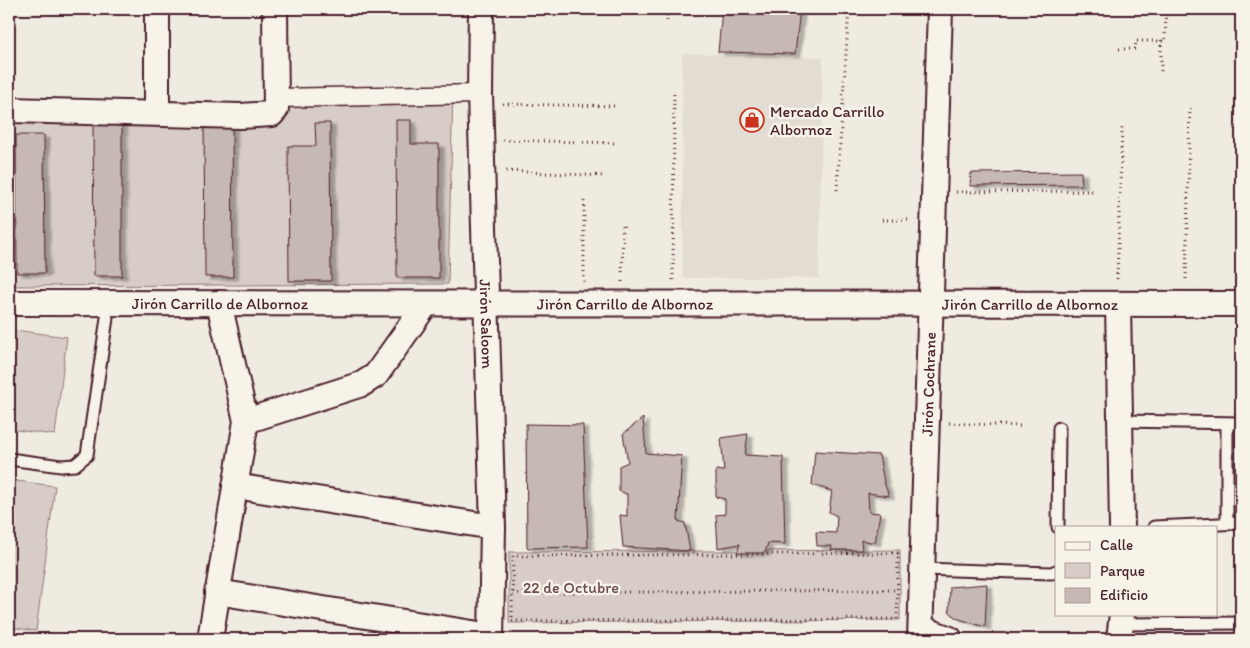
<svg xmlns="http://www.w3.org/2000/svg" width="1250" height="648" font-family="Itim,sans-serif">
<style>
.built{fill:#e3dcd2}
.green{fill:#d8cdc6;stroke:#917678}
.building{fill:#c6b8b3;stroke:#4a1f2b;filter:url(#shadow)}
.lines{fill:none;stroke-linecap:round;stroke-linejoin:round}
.service-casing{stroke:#4a1f2b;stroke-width:15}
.pedestrian-casing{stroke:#4a1f2b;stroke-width:21}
.minor-casing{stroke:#4a1f2b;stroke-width:28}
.path{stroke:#4a1f2b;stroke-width:3;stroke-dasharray:1 4;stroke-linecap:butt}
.service{stroke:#f7f3e8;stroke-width:11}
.pedestrian{stroke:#f7f3e8;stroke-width:18}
.minor{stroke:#f7f3e8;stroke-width:24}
.labels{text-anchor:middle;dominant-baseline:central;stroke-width:5;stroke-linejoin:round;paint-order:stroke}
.poi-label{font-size:16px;fill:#4a1f2b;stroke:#f7f3e8;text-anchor:start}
.street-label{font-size:16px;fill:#4a1f2b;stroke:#f7f3e8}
.park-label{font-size:16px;fill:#6e4a52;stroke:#f7f3e8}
</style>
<defs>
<filter id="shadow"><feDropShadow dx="5.5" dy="3" stdDeviation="1" flood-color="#0004"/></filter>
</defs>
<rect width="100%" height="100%" fill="#f0ebe0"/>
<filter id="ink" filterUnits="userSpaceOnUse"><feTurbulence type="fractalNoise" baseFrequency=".02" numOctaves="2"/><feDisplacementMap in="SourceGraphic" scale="10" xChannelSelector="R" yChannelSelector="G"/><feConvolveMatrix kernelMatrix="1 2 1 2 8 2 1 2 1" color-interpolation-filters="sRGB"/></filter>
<g filter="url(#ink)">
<path class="built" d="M682,53L823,57L819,278H683Z"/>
<g class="green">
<path d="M453,90L448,284L9,286V106L286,108L285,94Z"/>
<path d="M14,330L67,337L55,435L9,429V371Z"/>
<path d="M1241,427V512H1230L1231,428Z"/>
<path d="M9,480L55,486L36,631L9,627Z"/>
<path d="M900,550V620L509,623V552Z"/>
</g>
<g class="building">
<path d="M722,9H800L795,54L718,52Z"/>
<path d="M93,118H122V276H94Z"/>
<path d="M204,119H232L233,277H205Z"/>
<path d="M396,120H411V144H439V278H397Z"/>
<path d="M315,123H330L331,281H289L288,146H316Z"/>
<path d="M16,135H44L45,273H17Z"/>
<path d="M1081,172L1082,185L970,186L971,173Z"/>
<path d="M643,418L646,453L682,456L678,521L685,523L690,551L623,547L620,515L627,516V494L619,491V466L628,462L623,434Z"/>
<path d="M526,424L583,425L588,547L527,548Z"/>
<path d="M748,434L745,455L783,457L785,544L768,543L765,553H737L740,544L718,548L716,515L725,514V499L716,497V470L724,471L721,438Z"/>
<path d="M815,451L879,455L884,482L889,496L868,493L869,512L880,513L875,543L861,540L862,550H831L832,546H817L816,532L836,533L837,516L829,512L832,491L812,485Z"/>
<path d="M987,584L985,627L956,618L949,611L950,587Z"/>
</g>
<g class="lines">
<g class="service-casing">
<g id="service">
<path d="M1120,421L1241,423"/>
<path d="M9,459L61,466L75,465L87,455L107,318"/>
<path d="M1227,523V424"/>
<path d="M1058,527L1059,428"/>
<path d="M1154,527L1241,523"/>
<path d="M922,569L1052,573L1056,571"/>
<path d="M1122,624L1241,623"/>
</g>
</g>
<g class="pedestrian-casing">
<path id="pedestrian" d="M276,98L480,94"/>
</g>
<g class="minor-casing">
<g id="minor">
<path id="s1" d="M481,9L480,94L493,527L491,639"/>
<path d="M9,110L241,116L272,114L276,109L275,9"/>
<path d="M157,113V9"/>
<path id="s2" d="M9,303L1241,304"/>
<path d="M1118,304L1122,527"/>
<path d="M246,421L362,384L376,375L426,304"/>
<path d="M235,486L493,527"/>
<path d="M217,592L491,636"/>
<path d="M921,628L950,639"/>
<path d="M210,639L246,421L219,303"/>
<path id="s3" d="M920,639L940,9"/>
<path d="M1119,639L1122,614"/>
</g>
</g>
<g class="path">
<path d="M667,21L668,9"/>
<path d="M1161,40V75"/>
<path d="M1119,49H1135L1136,41H1165L1166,9"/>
<path d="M503,104L615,106"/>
<path d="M503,140L617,143"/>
<path d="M506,171L605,176"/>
<path d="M837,190L849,9"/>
<path d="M956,192L1095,191"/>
<path d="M882,220H911"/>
<path d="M1117,279L1122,128"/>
<path d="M1186,279L1190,106"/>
<path d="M673,280L674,93"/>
<path d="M584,282V197"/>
<path d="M622,282L623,225"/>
<path d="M949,423L1021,426"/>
<path d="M898,553L897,619L512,621L513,556Z"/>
<path d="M513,593L897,590"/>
</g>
<use href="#service" class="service"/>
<use href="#pedestrian" class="pedestrian"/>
<use href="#minor" class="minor"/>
</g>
</g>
<defs>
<g id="shop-ring" transform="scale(1.25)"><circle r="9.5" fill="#f7f3e8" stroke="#c8321e" stroke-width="1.5"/><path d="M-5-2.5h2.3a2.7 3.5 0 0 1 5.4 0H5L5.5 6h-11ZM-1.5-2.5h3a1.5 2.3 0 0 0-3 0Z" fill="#c8321e"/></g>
</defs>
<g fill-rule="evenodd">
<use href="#shop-ring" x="752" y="120"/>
</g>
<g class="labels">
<g class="poi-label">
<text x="770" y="111">Mercado Carrillo<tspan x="770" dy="18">Albornoz</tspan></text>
</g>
<g class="street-label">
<text stroke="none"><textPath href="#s2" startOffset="211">Jirón Carrillo de Albornoz</textPath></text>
<text stroke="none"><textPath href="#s2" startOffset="616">Jirón Carrillo de Albornoz</textPath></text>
<text stroke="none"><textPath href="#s2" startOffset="1021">Jirón Carrillo de Albornoz</textPath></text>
<text stroke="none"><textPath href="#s1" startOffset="315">Jirón Saloom</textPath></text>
<text stroke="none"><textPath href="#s3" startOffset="255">Jirón Cochrane</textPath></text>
</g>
<g class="park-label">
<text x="571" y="587">22 de Octubre</text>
</g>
</g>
<rect width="1250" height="648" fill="none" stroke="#f7f3e8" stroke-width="30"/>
<rect x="15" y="15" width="1220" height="618" fill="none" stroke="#4a1f2b" stroke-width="2" filter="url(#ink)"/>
<rect x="1055" y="526" width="162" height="90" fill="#f7f3e8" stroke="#b29e9c"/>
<rect x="1065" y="542" width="25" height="8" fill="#f7f3e8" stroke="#b29e9c"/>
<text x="1100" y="550" font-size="15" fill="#4a1f2b">Calle</text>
<rect x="1065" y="563" width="25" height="15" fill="#d8cdc6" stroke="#b29e9c"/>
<text x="1100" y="576" font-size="15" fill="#4a1f2b">Parque</text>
<rect x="1065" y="588" width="25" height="15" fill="#c6b8b3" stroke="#b29e9c"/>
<text x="1100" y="600" font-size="15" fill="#4a1f2b">Edificio</text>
</svg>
